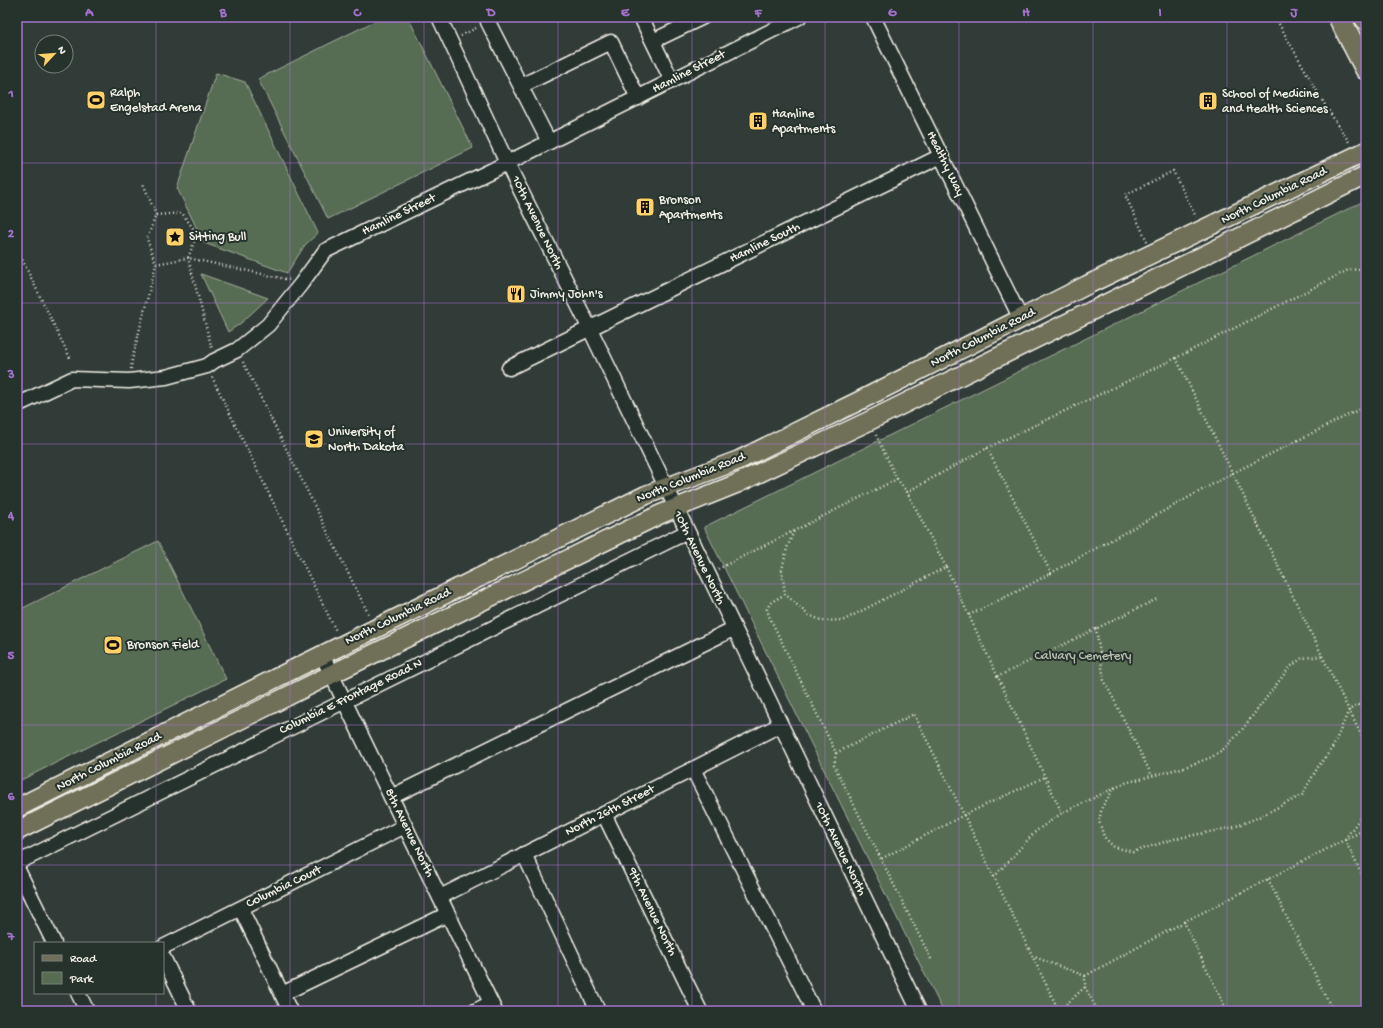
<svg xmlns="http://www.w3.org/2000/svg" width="1383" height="1028" font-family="'Gochi Hand',sans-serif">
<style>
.green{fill:#566d52;stroke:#a5af9d}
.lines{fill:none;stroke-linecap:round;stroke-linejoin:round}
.minor-casing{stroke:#f4f1e8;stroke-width:17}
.major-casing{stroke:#f4f1e8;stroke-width:21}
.highway-casing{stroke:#f4f1e8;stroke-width:24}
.path{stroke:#f4f1e8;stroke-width:2.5;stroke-dasharray:1 3;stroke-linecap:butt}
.minor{stroke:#26332d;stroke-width:14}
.major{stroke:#706f59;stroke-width:18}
.highway{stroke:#706f59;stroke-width:21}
.grid{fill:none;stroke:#a571cd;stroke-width:1;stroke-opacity:0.55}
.labels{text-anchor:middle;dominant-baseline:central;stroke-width:4;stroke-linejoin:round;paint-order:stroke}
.street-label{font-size:13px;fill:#f4f1e8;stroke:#26332d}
.poi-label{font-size:13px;fill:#f4f1e8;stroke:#26332d;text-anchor:start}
.park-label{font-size:13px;fill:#b5bcac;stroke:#26332d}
.neatline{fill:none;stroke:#a571cd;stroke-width:1.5}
.grid-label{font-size:13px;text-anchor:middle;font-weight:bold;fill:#a571cd}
</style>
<rect width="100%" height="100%" fill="#313b38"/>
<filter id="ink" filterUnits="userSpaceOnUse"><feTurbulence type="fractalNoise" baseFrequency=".025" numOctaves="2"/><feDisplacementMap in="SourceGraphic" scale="8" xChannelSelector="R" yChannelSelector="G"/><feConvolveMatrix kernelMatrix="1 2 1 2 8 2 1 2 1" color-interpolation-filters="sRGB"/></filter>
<g filter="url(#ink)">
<g class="green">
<path d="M383,17H408L473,148L328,219L258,79Z"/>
<path d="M216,73L245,82L318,233L305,245L287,273L204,243L177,188Z"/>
<path d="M1366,200V1011H943L704,527Z"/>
<path d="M201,274L268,298L241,323L228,332Z"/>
<path d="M158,541L226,679L17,782V611Z"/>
</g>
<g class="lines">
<g class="minor-casing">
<g id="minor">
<path d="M439,17L507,163L590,329L919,1011"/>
<path d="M641,17L672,81"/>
<path d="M873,17L1017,311"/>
<path d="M488,22L549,142"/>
<path d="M653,41L703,17"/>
<path d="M521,86L611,42L638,98"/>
<path d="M509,368L941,156"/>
<path d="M17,405L72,379L129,381L166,377L207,366L214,361L237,350L268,325L301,284L325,251L507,163L799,17"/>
<path d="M322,655L495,1011"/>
<path d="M693,769L814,1011"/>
<path d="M391,797L733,629"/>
<path d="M604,814L700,1011"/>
<path d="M524,854L598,1011"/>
<path d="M17,863L687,532"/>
<path d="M17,868L54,943"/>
<path d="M440,897L780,725"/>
<path d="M241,909L290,1011"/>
<path d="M163,947L405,826"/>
<path d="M163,957L189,1011"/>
<path d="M78,993L87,1011"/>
<path d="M282,994L448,914"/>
<path d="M475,1011L491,1003"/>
</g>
</g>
<g class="major-casing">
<g id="major">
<path d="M17,808L306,663L646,495L739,460L859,401L1087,285L1366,151"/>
<path d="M17,831L332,674L661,514L736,484L869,421L1366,175"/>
</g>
</g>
<g class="highway-casing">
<g id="highway">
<path d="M1339,17L1366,69"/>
<path d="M1365,17L1366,19"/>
</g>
</g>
<g class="path">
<path d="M1275,17L1325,105L1349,142L1347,143"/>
<path d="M461,36L476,28"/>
<path d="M156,215L182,213L197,234L188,258L290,280"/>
<path d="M1147,241L1125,195L1173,171L1196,217"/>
<path d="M17,249L70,358"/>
<path d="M156,264L188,258L212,349"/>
<path d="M1176,358L1366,745"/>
<path d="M243,362L369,615"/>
<path d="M131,369L132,360L156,264L147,239L156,215L143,183"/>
<path d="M212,377L336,631"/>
<path d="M876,435L897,479"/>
<path d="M987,448L1051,573L1233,473L1366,406"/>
<path d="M907,492L987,448L1176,358L1348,270L1360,269L1366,275"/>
<path d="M946,567L1062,813"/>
<path d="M718,569L897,479L907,492L946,567L844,620L823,621L807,614L785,594L782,570L787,548L794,531"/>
<path d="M785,594L770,603L767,609L769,616L836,753L834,765L932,961"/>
<path d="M969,615L1022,589L1051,573"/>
<path d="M1096,628L1104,680L1152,776"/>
<path d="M997,677L1157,599"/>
<path d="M836,753L914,714L964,815L881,859"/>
<path d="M1115,787L1102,807L1099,821L1104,837L1114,847L1133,852L1174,839L1234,827L1257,818L1302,795L1318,767L1333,747L1349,710L1366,701"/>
<path d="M1345,839L1366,810"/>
<path d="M1345,840L1366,883"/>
<path d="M994,877L1036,831L1062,813L1125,783L1185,767L1212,757L1225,748L1241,731L1289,668L1302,658L1323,656"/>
<path d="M1268,879L1333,1011"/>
<path d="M1184,922L1366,829"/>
<path d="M1032,956L1085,976V987L1059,1011L964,815L1045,777"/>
<path d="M1085,976L1184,922L1227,1011"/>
<path d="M1085,987L1098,1011"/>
</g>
<use href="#minor" class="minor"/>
<use href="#major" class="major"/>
<use href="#highway" class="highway"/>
</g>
</g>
<path class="grid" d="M156,17V943M290,17V1011M424,17V1011M558,17V1011M692,17V1011M825,17V1011M959,17V1011M1093,17V1011M1227,17V1011M17,163H1366M17,303H1366M17,444H1366M17,584H1366M17,725H1366M17,865H1366M156,993V1011"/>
<defs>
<g id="stadium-square" transform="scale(1)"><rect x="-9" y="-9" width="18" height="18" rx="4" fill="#ffd166" stroke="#26332d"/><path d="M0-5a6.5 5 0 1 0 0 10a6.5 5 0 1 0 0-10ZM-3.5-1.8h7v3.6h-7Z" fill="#111"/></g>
<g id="building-square" transform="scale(1)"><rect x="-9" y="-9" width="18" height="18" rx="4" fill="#ffd166" stroke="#26332d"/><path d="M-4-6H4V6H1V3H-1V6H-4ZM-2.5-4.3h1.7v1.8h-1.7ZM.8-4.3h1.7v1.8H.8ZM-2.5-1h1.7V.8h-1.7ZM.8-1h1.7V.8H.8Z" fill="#111"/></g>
<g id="sight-square" transform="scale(1)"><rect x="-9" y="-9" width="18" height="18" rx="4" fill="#ffd166" stroke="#26332d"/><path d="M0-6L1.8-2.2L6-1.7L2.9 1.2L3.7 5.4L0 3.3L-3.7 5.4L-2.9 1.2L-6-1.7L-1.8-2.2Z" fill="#111"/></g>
<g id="restaurant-square" transform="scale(1)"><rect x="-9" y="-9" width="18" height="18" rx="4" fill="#ffd166" stroke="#26332d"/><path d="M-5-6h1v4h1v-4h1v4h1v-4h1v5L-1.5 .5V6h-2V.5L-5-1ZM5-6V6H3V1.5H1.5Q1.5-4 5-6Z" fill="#111"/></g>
<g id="university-square" transform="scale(1)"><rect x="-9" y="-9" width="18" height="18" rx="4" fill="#ffd166" stroke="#26332d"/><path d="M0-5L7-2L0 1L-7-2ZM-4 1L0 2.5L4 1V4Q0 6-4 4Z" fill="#111"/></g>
</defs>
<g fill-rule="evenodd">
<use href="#stadium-square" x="96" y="100"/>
<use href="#building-square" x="1208" y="101"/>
<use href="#building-square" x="758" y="121"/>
<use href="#building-square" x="645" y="207"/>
<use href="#sight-square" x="175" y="237"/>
<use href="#restaurant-square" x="516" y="294"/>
<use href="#university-square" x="314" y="439"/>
<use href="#stadium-square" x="113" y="645"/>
</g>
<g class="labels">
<g class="street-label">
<text transform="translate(689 72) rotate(-27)">Hamline Street</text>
<text transform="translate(945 164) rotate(64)">Healthy Way</text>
<text transform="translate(1274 196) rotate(-26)">North Columbia Road</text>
<text transform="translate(399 215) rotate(-26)">Hamline Street</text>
<text transform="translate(537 223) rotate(64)">10th Avenue North</text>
<text transform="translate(765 243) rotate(-26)">Hamline South</text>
<text transform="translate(983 338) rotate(-27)">North Columbia Road</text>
<text transform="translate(691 478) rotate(-22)">North Columbia Road</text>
<text transform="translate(699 558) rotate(64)">10th Avenue North</text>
<text transform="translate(398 617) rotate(-26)">North Columbia Road</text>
<text transform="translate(351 697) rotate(-26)">Columbia E Frontage Road N</text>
<text transform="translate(109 762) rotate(-27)">North Columbia Road</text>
<text transform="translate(610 811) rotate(-27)">North 26th Street</text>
<text transform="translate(409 833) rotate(64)">8th Avenue North</text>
<text transform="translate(840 849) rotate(64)">10th Avenue North</text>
<text transform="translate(284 887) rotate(-26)">Columbia Court</text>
<text transform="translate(652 912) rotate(64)">9th Avenue North</text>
</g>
<g class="poi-label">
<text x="110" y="93">Ralph<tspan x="110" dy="15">Engelstad Arena</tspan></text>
<text x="1222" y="94">School of Medicine<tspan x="1222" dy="15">and Health Sciences</tspan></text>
<text x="772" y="114">Hamline<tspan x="772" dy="15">Apartments</tspan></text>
<text x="659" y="200">Bronson<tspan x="659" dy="15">Apartments</tspan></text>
<text x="189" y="237">Sitting Bull</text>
<text x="530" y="294">Jimmy John's</text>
<text x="328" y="432">University of<tspan x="328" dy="15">North Dakota</tspan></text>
<text x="127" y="645">Bronson Field</text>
</g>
<g class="park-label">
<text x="1083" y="656">Calvary Cemetery</text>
</g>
</g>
<rect width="1383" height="1028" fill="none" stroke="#26332d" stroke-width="44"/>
<rect x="34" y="942" width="130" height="52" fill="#26332d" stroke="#787f78"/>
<rect x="42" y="955" width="20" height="6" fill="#706f59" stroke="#787f78"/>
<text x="70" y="962" font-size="12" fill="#f4f1e8">Road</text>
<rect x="42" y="972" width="20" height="12" fill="#566d52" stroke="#787f78"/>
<text x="70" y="982" font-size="12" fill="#f4f1e8">Park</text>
<g transform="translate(54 54) rotate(64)"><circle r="19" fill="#26332d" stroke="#787f78"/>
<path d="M0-3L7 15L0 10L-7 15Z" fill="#ffd166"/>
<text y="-6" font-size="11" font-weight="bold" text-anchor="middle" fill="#f4f1e8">N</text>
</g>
<rect x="22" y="22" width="1339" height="984" class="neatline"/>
<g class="grid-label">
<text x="89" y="16">A</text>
<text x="223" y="16">B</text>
<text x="357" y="16">C</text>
<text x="491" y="16">D</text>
<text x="625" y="16">E</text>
<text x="758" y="16">F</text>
<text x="892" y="16">G</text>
<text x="1026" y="16">H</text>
<text x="1160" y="16">I</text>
<text x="1294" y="16">J</text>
<text x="11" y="97">1</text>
<text x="11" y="237">2</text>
<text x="11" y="378">3</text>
<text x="11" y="519">4</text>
<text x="11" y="659">5</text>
<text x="11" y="800">6</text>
<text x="11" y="940">7</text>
</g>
</svg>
